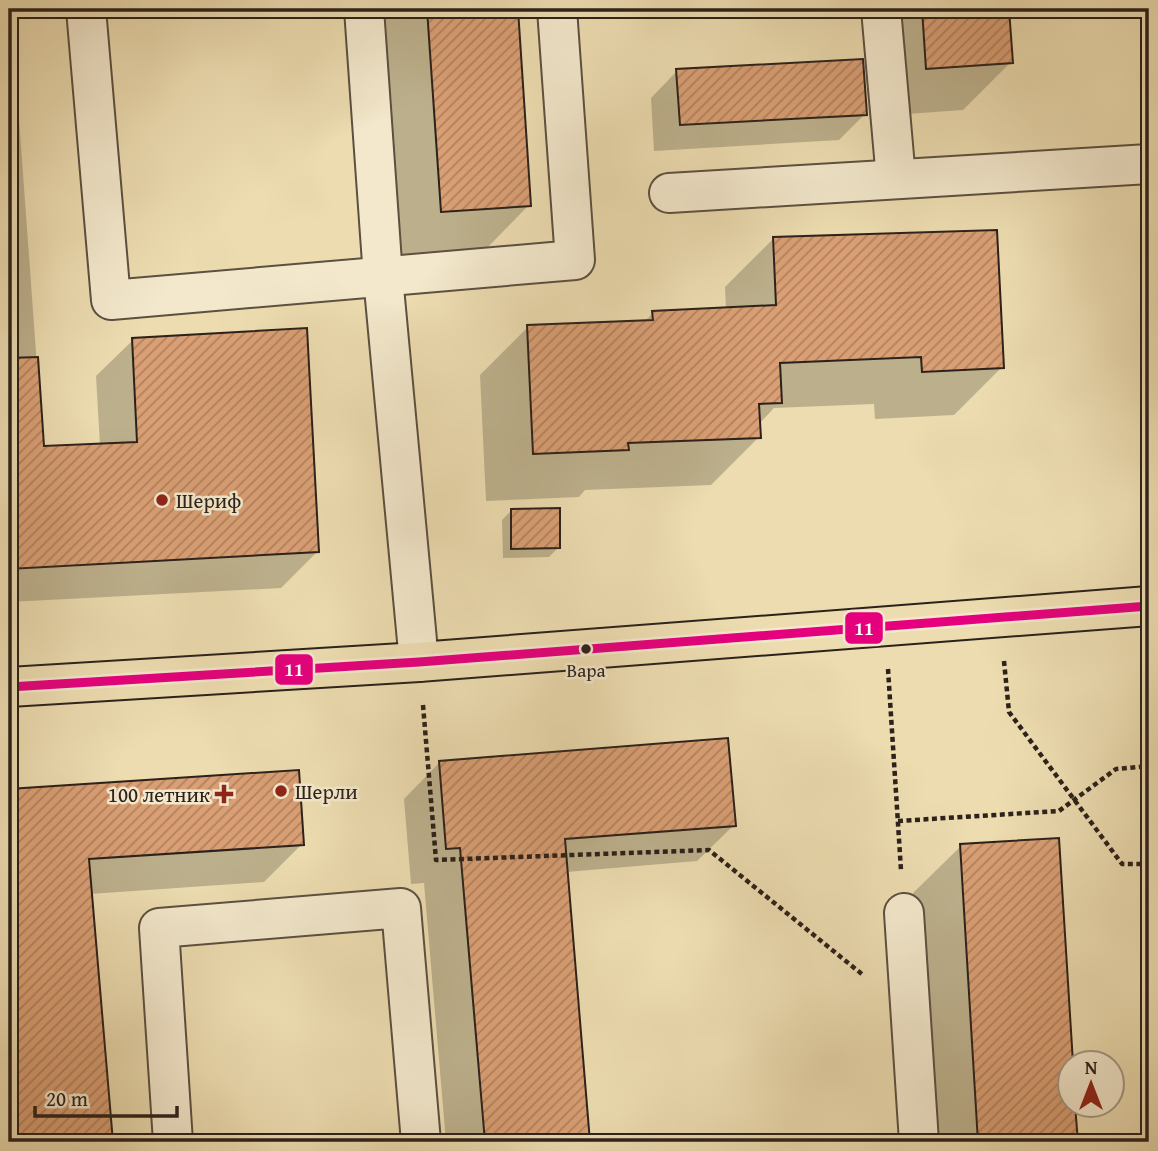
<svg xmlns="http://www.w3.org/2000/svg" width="1158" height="1151" font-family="'Gentium Book Plus',serif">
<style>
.shadow{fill:#0003}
.building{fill:url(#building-hatch);stroke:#2c211b;stroke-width:2}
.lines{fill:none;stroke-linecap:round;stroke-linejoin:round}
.minor-casing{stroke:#5c5040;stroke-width:42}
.major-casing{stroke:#2c211b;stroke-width:42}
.path{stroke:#2c211b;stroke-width:4.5;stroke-dasharray:5 3.5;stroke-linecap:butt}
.minor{stroke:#f3e8cc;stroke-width:38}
.major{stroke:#ecdcb0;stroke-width:38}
.bus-1-casing{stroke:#f3e8cc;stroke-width:14}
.bus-1{stroke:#e5007d;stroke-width:9}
.poi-dot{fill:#8f2418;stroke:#f3e8cc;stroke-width:2.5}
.bus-dot{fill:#2c211b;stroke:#f3e8cc;stroke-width:2.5}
.labels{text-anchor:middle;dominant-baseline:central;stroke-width:5;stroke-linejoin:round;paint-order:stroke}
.bus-label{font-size:19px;fill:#2c211b;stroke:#f3e8cc}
.poi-label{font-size:21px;fill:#2c211b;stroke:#f3e8cc;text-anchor:start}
.line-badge{stroke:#f3e8cc;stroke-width:2.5}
.badge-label{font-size:19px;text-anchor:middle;font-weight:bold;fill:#fff}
</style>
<defs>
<pattern id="building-hatch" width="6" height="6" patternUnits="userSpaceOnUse" patternTransform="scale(1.75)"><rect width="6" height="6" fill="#da9f74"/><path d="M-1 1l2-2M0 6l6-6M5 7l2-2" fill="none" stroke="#b1815e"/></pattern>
</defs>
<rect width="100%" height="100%" fill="#ecdcb0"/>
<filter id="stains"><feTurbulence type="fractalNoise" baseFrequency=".00286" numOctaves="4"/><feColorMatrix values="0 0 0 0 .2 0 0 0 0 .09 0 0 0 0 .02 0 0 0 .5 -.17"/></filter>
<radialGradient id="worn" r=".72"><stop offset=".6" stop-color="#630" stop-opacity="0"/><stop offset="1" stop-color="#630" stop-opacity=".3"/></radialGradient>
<g class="shadow">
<path d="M9,9H11L43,448L100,445L96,376L133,340L317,552L281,588L9,602Z"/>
<path d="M377,9H516L529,205L482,253L394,259Z"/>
<path d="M872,9H1007L1011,62L963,110L879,116Z"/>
<path d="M677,71L865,114L839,140L654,151L651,98Z"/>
<path d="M773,239L1002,367L954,415L875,419L874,404L774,408L759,424V437L711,485L585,490L579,497L486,501L480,375L528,327L644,322L653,313L726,309L725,287Z"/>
<path d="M511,511L558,548L549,557L503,558L502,520Z"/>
<path d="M440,762L734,825L697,861L566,872L588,1142H446L424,883L411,884L404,799Z"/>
<path d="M298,772L302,844L264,882L90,894L111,1142H9V790Z"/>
<path d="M1057,840L1071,1064L1070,1106H1074L1076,1142H928L913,893L961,846Z"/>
</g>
<g class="building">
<path d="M427,9H518L531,206L441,212Z"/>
<path d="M922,9H1009L1013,63L926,69Z"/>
<path d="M863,59L867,115L680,125L676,69Z"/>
<path d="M997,230L1004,368L922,372L921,357L780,363L782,403L759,404L761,438L628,443L629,450L533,454L527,325L653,320L652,311L776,305L773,237Z"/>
<path d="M307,328L319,552L9,569V358L38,357L44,446L137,442L132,338Z"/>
<path d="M560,508V548L511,549V509Z"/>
<path d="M728,738L736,826L565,839L590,1142H485L460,848L446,849L439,761Z"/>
<path d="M299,770L304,845L89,859L113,1142H9V789Z"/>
<path d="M1059,838L1073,1063H1070V1105H1075L1078,1142H978L960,844Z"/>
</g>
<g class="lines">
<g class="minor-casing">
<g id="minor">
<path d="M86,9L111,300L575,260L557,9"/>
<path d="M364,9L383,277L419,662"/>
<path d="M881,9L896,179"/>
<path d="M669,193L1149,164"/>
<path d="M904,913L919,1142"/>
<path d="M173,1142L159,928L401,908L421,1142"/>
</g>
</g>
<g class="major-casing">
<path id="major" d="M9,687L419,662L1149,606"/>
</g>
<g class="path">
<path d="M1004,661L1009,712L1122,864H1149"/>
<path d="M888,669L901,870"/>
<path d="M423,705L436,860L709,850L863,975"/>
<path d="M898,821L1059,811L1116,769L1149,766"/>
</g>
<use href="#minor" class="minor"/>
<use href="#major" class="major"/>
<g class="bus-1-casing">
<path id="bus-1" d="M9,687L419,662L1149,606"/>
</g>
<use href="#bus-1" class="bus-1"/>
</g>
<g class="poi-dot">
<circle cx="162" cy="500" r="7"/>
<circle cx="281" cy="791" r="7"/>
<path d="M220.5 783.5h7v7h7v7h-7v7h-7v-7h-7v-7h7z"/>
</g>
<circle class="bus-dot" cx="586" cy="649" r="6"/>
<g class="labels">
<g class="bus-label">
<text x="586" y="670">Вара</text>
</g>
<g class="poi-label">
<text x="176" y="500">Шериф</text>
<text x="295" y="791">Шерли</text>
<text x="210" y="794" text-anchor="end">100 летник</text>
</g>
</g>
<g class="line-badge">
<rect x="844" y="611" width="40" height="34" rx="7" fill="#e5007d"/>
<rect x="274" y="653" width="40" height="33" rx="7" fill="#e5007d"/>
</g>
<g class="badge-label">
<text x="864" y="635">11</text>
<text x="294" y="676">11</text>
</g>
<rect width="1158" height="1151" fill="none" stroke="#ecdcb0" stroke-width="35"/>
<rect x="10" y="10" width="1137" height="1130" fill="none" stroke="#2c211b" stroke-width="3.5"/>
<rect x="18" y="18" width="1123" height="1116" fill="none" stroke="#2c211b" stroke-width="2"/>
<g transform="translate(1091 1084)"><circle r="33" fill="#f3e8cc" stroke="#a39885" stroke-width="2"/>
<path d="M0-5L12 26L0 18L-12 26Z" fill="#8f2418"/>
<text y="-10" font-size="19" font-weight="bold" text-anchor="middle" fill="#2c211b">N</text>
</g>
<path d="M35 1106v10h142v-10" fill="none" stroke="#2c211b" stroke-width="3.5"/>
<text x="46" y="1106" font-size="21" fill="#2c211b" stroke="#f3e8cc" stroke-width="5" paint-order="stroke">20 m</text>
<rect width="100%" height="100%" filter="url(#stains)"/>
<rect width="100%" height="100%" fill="url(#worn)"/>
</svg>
